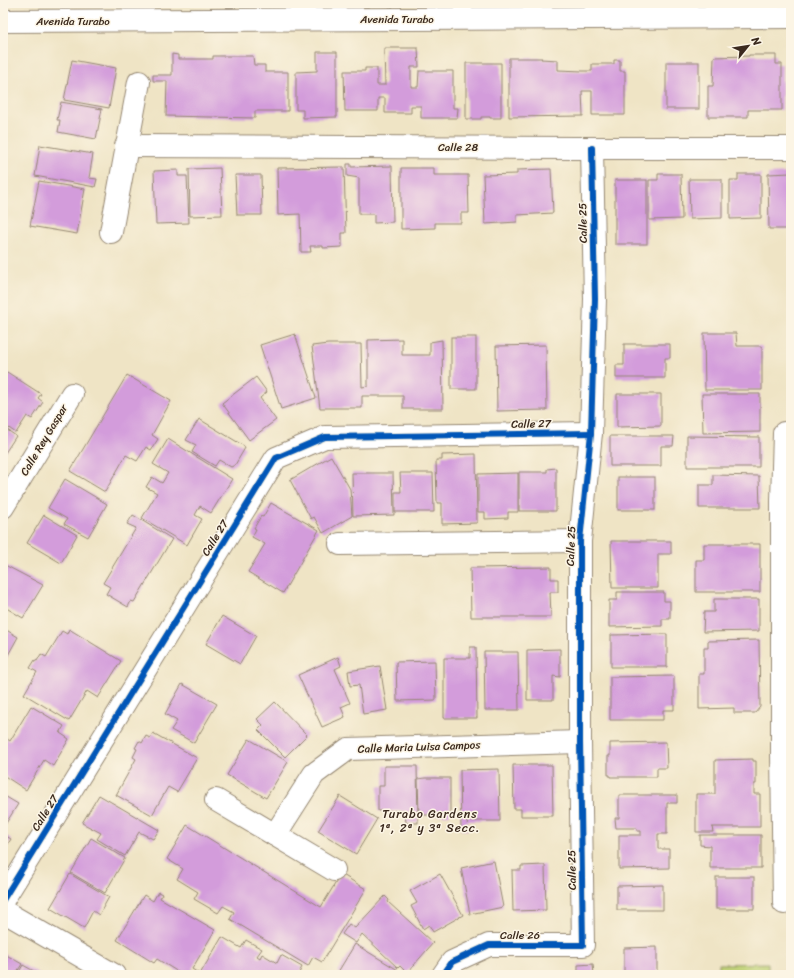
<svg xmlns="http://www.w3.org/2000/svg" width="794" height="978" font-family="Sriracha,sans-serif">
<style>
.grass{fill:#bfd276;stroke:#7d7e4a}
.building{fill:#d39cdb}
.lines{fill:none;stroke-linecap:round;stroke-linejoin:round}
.minor-casing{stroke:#958772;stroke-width:24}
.minor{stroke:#fff;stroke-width:22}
.cycleway-casing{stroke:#fcf5e5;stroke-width:8}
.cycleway{stroke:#0057b8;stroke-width:6}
.labels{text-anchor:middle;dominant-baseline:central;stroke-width:3;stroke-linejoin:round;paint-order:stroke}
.street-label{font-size:11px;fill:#3b2a1e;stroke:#fcf5e5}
.neighbourhood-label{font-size:12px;letter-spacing:1px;fill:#3b2a1e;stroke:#fcf5e5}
</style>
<rect width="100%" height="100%" fill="#fcf5e5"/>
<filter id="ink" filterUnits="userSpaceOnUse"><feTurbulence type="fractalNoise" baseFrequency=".025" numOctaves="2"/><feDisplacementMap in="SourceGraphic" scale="8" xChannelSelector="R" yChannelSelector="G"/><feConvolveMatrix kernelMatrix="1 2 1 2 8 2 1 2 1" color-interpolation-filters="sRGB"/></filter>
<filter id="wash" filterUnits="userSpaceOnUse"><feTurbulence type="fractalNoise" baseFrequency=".012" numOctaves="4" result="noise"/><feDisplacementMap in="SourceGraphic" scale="16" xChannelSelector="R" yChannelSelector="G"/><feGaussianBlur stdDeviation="0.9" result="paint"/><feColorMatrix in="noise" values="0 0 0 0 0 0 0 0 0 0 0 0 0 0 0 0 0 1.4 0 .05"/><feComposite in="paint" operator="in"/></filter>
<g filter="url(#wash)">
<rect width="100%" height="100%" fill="#efe4c5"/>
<path class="grass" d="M768,963V975H719V964Z"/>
<g id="blocks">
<g class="building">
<path d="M384,48H418L419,67H411V87H418L419,71H453V108H458L457,118H421V106H411V113H385V98H378V111H345L344,71H365V68H377V85H385Z"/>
<path d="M317,52H337V117L303,118V110H296V72L317,71Z"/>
<path d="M172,54L178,55V59H213V56H253L254,65H265V72H288V111H255V118L166,116L167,81H153V75H172Z"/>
<path d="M749,55H776V64H782V110H748V117H708V86H713L714,57L749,56Z"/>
<path d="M509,58H542L541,59L558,60V70L583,71H592V64H614V60H620V71H625V115H592V91H582L583,116L509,117Z"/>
<path d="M72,60L116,68L109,108L64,100Z"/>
<rect x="666" y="62" width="33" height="47"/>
<path d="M466,63H501V118H490V117H481V119H466Z"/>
<path d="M61,102L102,109L96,139L58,132L60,120H57Z"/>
<path d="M40,145L93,154L89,178L97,179L95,187L35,176Z"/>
<path d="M347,164H351V167L392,166L393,222L374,223V214H359V178L347,176Z"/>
<path d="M344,167L346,233H342V247L323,248V246H310L311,252H301L300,214L278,215L277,168Z"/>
<path d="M220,168L222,215L190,216L189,169Z"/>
<path d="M401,168H434V175H468L469,213H461V223H435V228L401,229Z"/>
<path d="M551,169L553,213L517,215V222L485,224L483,175L517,174V170Z"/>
<path d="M178,170V176H187L189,223L156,224L154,171Z"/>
<path d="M791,173V229H769L768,174Z"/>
<path d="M658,174H681L682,219L649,220V180H658Z"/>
<path d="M738,174H761V218L730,219V180H738Z"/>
<path d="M235,175H261L262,215H237Z"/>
<path d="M689,179H722V218L690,219Z"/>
<rect x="615" y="180" width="32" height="64"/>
<path d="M39,181L85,189L77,234L30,226Z"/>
<path d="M704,333H736L737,346H762V390H705Z"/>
<path d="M295,334L316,398L281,409L260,345Z"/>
<rect x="451" y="337" width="25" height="52"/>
<path d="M402,339V355H430V342L442,340L443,409H403V396H362V408H320L312,346L328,344H361L362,387L368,386V340Z"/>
<path d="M624,344H670V358H665V378H616V365H624Z"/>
<path d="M546,345L547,410L497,411L496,346Z"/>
<path d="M7,372L41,394L38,398L43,402L32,419L27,416L16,433L3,424V378Z"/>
<path d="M127,375L171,401L152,435L158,439L151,450L146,447L137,461L126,455L105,492L70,471Z"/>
<path d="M256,377L267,392L260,398L276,420L249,440L222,403Z"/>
<path d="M617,394H661V426L617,427Z"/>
<path d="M702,394H760V432L703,433Z"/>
<path d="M199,419L244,446L245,448L235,465L231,467L219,460L215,466L192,452L196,445L186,440Z"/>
<path d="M3,427L16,436L3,456Z"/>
<path d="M610,436H674L673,446H661V466H610Z"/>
<path d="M687,436L759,437V467H687Z"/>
<path d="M168,439L232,479L211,513L200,506L195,515L202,519L187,545L142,518L157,493L146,487L152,477L162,483L168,473L153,464Z"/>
<path d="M476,454L477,523L442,524V503H437L436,460H442V455Z"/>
<path d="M331,456L350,489L352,516L323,533L314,517L311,519L290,480Z"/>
<path d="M556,468V511H519V472H547V469Z"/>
<path d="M352,473H393L394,515L353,516Z"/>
<path d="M400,473H433L434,512H395V492H401Z"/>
<path d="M518,473V512H508V518L485,519V512H478V474Z"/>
<path d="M713,475L759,476L760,508H699V485H713Z"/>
<rect x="618" y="477" width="37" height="33"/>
<path d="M65,479L107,504L88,537L64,524L67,519L48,508Z"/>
<path d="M271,503L319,530L283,593L248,572L265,544L252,537L256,529L254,528L261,516L263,517Z"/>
<path d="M44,515L77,535L61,563L27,543Z"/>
<path d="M133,515L172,539L134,602L131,601L128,607L106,594L110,587L103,583L136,528L127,524Z"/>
<path d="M611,541H671V554H658V588H612Z"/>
<path d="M704,544H760V592H696V560H704Z"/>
<path d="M3,564L43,585L23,618L3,606Z"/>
<path d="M551,567V579H558V592H550L551,617H471L470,568Z"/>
<path d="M617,592H664V601H670V619H662V626L609,627V600H617Z"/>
<path d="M714,599H759V631L703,632L704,612H714Z"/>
<path d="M222,616L256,636L240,664L206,644Z"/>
<path d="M3,628L18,637L3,664Z"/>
<path d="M69,629L121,661L98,698L87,691L69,721L24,694L37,672L30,668L35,660L37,661L41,654L46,657L62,631L67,634Z"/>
<path d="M667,634V667H611V635Z"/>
<path d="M759,640L760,707L755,713H734V708L699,709V674H704V648H708V641Z"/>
<path d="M470,647H476L477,718H444V658H470Z"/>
<path d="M560,649V677L553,676V700H527V650Z"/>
<path d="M484,652H518L519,710H485Z"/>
<path d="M338,657L341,666L335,669L350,703L341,707L345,717L322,727L298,675Z"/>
<path d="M435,661L436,700L397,701L396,662Z"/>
<path d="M380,666L387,710L363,714L359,685L350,686L348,671Z"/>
<path d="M674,676V710H663V720H610V677Z"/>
<path d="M182,684L217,704L194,743L171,730L177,721L165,714Z"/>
<path d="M275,702L307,735L285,757L258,730L263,725L257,719Z"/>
<path d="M31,706L64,726L60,733L69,739L53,766L44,760L26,790L3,775V736L10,741Z"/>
<path d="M153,733L197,758L177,792L168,787L152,815L116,795L136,759L133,757L137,749L135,748L139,741L142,743L146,736L150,738Z"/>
<path d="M249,739L288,762L266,798L227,775Z"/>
<path d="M666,742L667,768H657V777H610V775H608V756H610V743Z"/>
<path d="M753,759V761H756V784H754V794H760V827H712L713,832H696V794H715V760Z"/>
<path d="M513,765H552L553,816H521V809H514Z"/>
<path d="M384,766H417L418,823H406L405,811H378V786H384Z"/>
<path d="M499,769L500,821H467L468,830H461L460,770Z"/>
<path d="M425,778H450V815H419L418,779Z"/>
<path d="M3,795L18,804L3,828Z"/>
<path d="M99,795L159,830L153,839L139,832L125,856L97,839L101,833L82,823Z"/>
<path d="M619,795H677V803H667V834H658V849H669V868L619,869V835H641V831H637V828H616L615,818H619Z"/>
<path d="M340,796L377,819L356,854L318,831Z"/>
<path d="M187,825L321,907L341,874L366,889L322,962L313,957L308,966L230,919L234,912L223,906L218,913L194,899L198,892L177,879L183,869L167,859Z"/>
<path d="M3,834L11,839L3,852Z"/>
<path d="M700,835H761V868H710V846L700,845Z"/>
<path d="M91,838L125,858L105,893L71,873Z"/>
<path d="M494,861L503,907L470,914L461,868Z"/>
<path d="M545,865L546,910L513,911L512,870H521V866Z"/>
<path d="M70,874L109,897L99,915L93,911L84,928L50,908Z"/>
<path d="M440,874L463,915L433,932L429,925L423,929L411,906L417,903L410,891Z"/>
<rect x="716" y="877" width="38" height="32"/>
<path d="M663,885V910H617V886Z"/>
<path d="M158,892L162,894L160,898L215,930L192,969L200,974L222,937L241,948L246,940L262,949L257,956L260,958L262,954L277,963L281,955L302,967L298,975H183L157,959L154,963L117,940L144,895L153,901Z"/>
<path d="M385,896L389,900L388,902L433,943L407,973L400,966L398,968L362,934L356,943L342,934L349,924L355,928Z"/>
<path d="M355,944L398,970L395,975H343L338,972Z"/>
<path d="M657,947V975H624V948Z"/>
<path d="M3,953L22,964L15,975H3Z"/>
<path d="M593,964L594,975H578V965Z"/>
<path d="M23,965L41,975H17Z"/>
</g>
</g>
</g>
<g filter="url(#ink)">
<use href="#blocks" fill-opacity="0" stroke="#958772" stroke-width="1"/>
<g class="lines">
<g class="minor-casing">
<g id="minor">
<path d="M3,21L791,17"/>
<path d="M126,146L578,148H791"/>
<path d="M111,232L139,82"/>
<path d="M3,507L72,394"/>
<path d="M340,544L580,541"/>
<path d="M216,800L334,870"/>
<path d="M275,835L314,774L348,749L580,742"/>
<path d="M3,900L276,458L325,437L591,433"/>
<path d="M784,903L782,752V501L784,433H791"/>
<path d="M3,911L114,975"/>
<path d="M443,975L452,962L489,945H583L580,742V541L591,433L595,299L592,148"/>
</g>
</g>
<use href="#minor" class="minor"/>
<g class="cycleway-casing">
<g id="cycleway">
<path d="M3,900L276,458L325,437L591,433"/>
<path d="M443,975L452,962L489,945H583L580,742V541L591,433L595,299L592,148"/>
</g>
</g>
<use href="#cycleway" class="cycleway"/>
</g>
</g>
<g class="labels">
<g class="street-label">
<text x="397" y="19">Avenida Turabo</text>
<text x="73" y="21">Avenida Turabo</text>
<text x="458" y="147">Calle 28</text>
<text transform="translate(583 223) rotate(-91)">Calle 25</text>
<text transform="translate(531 424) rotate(-1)">Calle 27</text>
<text transform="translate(44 440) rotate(-59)">Calle Rey Gaspar</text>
<text transform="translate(215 538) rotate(-58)">Calle 27</text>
<text transform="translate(571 546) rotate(-88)">Calle 25</text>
<text transform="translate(419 747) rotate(-2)">Calle Maria Luisa Campos</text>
<text transform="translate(45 813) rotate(-58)">Calle 27</text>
<text transform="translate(572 870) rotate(-91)">Calle 25</text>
<text x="520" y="935">Calle 26</text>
</g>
<g class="neighbourhood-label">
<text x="430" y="814">Turabo Gardens<tspan x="430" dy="14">1ª, 2ª y 3ª Secc.</tspan></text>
</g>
</g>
<rect width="794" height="978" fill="none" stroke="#fcf5e5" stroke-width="16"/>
<g transform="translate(748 46) rotate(60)" stroke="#fcf5e5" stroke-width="3" paint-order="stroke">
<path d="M0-3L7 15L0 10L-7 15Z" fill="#3b2a1e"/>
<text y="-6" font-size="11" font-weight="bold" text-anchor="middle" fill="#3b2a1e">N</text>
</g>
</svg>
